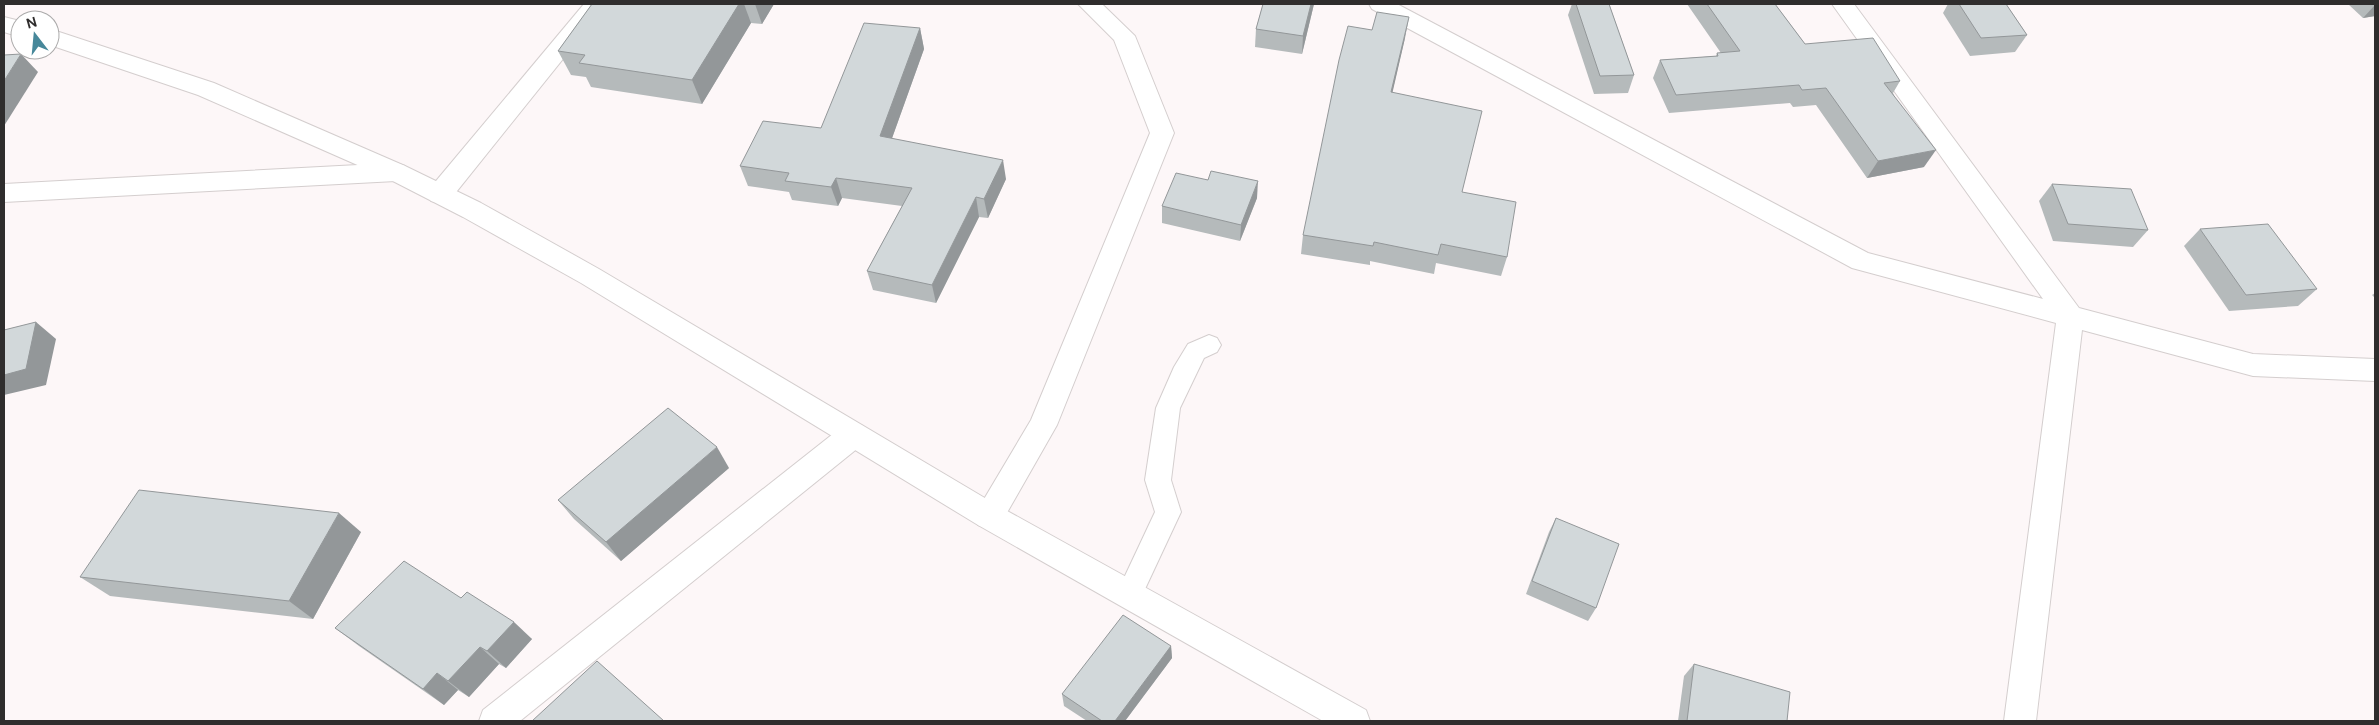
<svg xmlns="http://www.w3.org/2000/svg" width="2379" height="725" font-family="'DM Sans',sans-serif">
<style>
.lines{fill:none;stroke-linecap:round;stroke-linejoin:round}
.lane-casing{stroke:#d4cece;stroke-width:2}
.street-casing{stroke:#d4cece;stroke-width:2}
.secondary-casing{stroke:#d4cece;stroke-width:2}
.lane{fill:#fff;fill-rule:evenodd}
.street{fill:#fff;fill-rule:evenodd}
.secondary{fill:#fff;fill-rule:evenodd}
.wall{fill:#b5babb}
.shaded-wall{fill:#939799}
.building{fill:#d2d8da;stroke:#939799}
</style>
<rect width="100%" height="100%" fill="#fdf7f8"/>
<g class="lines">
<g class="lane-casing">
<path id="lane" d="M1209,335L1217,338L1221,345L1217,352L1204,358L1180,408L1171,480L1181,512L1138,604L1129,607L1120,604L1116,595L1155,512L1145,480L1156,408L1174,367L1188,344Z"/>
</g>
<g class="street-casing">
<g id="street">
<path d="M584,4H607L449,201L440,203L431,201L427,194L431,187Z"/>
<path d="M1078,4H1102L1135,36L1174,133L1057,425L1000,525L989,529L978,525L974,516L1031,420L1150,133L1114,40Z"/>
<path d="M1369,4H1397L1868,253L2043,299L1832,4H1854L2079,308L2253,354L2375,359V381L2253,376L2082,330L2036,721H2004L2056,323L1852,268L1372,9Z"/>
<path d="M396,163L405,166L408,172L405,178L396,181L4,202V184Z"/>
<path d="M853,423L863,426L867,435L863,444L520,721H479L483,710L843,426Z"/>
</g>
</g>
<g class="secondary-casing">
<g id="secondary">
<path d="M4,17L20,21V37L4,32Z"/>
<path d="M50,29L214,83L405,166L481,203L599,269L1000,507L1366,710L1370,721H1323L978,525L581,283L463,217L387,178L198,95L50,45Z"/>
</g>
</g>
<use href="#lane" class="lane"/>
<use href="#street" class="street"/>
<use href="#secondary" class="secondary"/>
</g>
<g class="wall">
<path d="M592,4H774L762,24L751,23L702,104L591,87L586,77L571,75L558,51Z"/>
<path d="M1263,4H1314L1302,54L1255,47L1256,29Z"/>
<path d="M1572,4H1609L1634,75L1628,93L1594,94L1568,15Z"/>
<path d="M1687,4H1775L1805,44L1900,81L1893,93L1924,167L1867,178L1816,105L1793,107L1790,103L1669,113L1653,78L1660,60L1716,56L1717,53H1721Z"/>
<path d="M1948,4H2006L2027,35L2015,52L1970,56L1943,13Z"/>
<path d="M2348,4H2375V16L2363,18Z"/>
<path d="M920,28L924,49L892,138L1006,179L988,218L979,217L936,303L873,290L867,271L902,206L842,198L838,206L792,200L789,192L748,186L740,166L821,128Z"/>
<path d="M1405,38L1392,93L1507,257L1501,276L1436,263L1434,274L1370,261V265L1301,254L1303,235Z"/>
<path d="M2052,184L2148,230L2133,247L2053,241L2039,201Z"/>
<path d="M1257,198L1240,241L1162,223V206Z"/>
<path d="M2200,229L2317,289L2298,306L2229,311L2184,246Z"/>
<path d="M2375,293V298L2372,295Z"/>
<path d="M729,468L621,561L574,519L558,500Z"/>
<path d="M1556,518L1596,608L1588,621L1526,594L1549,532Z"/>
<path d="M361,532L313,619L110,596L80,577Z"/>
<path d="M461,598L532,639L506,668L499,664L469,697L458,690L444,705L359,646L335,628Z"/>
<path d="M1171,646L1172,658L1125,721H1087L1064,706L1062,694Z"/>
<path d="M1694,664L1787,721H1678L1684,676Z"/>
</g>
<g class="shaded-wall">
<path d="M739,4H744L751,23L702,104L692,80Z"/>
<path d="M755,4H774L762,24Z"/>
<path d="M1311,4H1314L1302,54L1303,36Z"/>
<path d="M2375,5V16L2363,18Z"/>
<path d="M1409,17L1405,38L1388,112L1391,92Z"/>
<path d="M920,28L924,49L886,155L880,136Z"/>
<path d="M21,54L38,72L4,126V81Z"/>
<path d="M1936,150L1924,167L1867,178L1878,161Z"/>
<path d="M1003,160L1006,179L988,218L984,199Z"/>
<path d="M836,178L842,198L838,206L831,187Z"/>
<path d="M1258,181L1257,198L1240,241L1241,225Z"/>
<path d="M976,197L979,217L936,303L932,285Z"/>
<path d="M36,322L56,339L46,385L4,395V375Z"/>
<path d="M717,447L729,468L621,561L606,542Z"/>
<path d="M339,513L361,532L313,619L289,601Z"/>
<path d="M514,622L532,639L506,668L487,651Z"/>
<path d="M1171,646L1172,658L1125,721H1115Z"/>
<path d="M480,647L499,664L469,697L448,681Z"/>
<path d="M437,673L458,690L444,705L423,689Z"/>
</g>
<g class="building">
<path d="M592,4H739L692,80L579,63L585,55L558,51Z"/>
<path d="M1263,4H1311L1303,36L1256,29Z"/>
<path d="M1576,4H1609L1634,75L1600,76Z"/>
<path d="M1707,4H1775L1805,44L1873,38L1900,81L1884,83L1936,150L1878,161L1826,88L1802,90L1799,85L1676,95L1660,60L1718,56L1717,53L1740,51Z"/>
<path d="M1959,4H2006L2027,35L1981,38Z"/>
<path d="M1377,12L1409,17L1391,92L1482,111L1462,192L1516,202L1507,257L1441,244L1438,255L1374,242L1373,246L1303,235L1339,60L1348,26L1372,30Z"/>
<path d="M864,23L920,28L880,136L1003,160L984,199L976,197L932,285L867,271L912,188L836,178L831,187L785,181L789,173L740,166L763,121L821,128Z"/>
<path d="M21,54L4,81V55Z"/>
<path d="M1211,171L1258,181L1241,225L1162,206L1176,173L1208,180Z"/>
<path d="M2052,184L2131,189L2148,230L2068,224Z"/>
<path d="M2268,224L2317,289L2246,295L2200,229Z"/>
<path d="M36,322L26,369L4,375V330Z"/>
<path d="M668,408L717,447L606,542L558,500Z"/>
<path d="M139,490L339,513L289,601L80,577Z"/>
<path d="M1556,518L1619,544L1596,608L1532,581Z"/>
<path d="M404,561L461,598L467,592L514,622L487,651L480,647L448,681L437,673L423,689L335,628Z"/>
<path d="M1123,615L1171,646L1115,721H1102L1062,694Z"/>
<path d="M597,661L664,721H532Z"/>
<path d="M1694,664L1790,692L1787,721H1687Z"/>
</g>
<rect width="2379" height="725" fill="none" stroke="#2f2d2d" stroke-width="10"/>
<g transform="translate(35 35) rotate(344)"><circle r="24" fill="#ffffff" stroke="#acabab"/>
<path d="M0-4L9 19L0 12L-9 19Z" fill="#47889a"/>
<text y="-8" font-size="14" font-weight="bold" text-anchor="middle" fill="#2f2d2d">N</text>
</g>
</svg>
